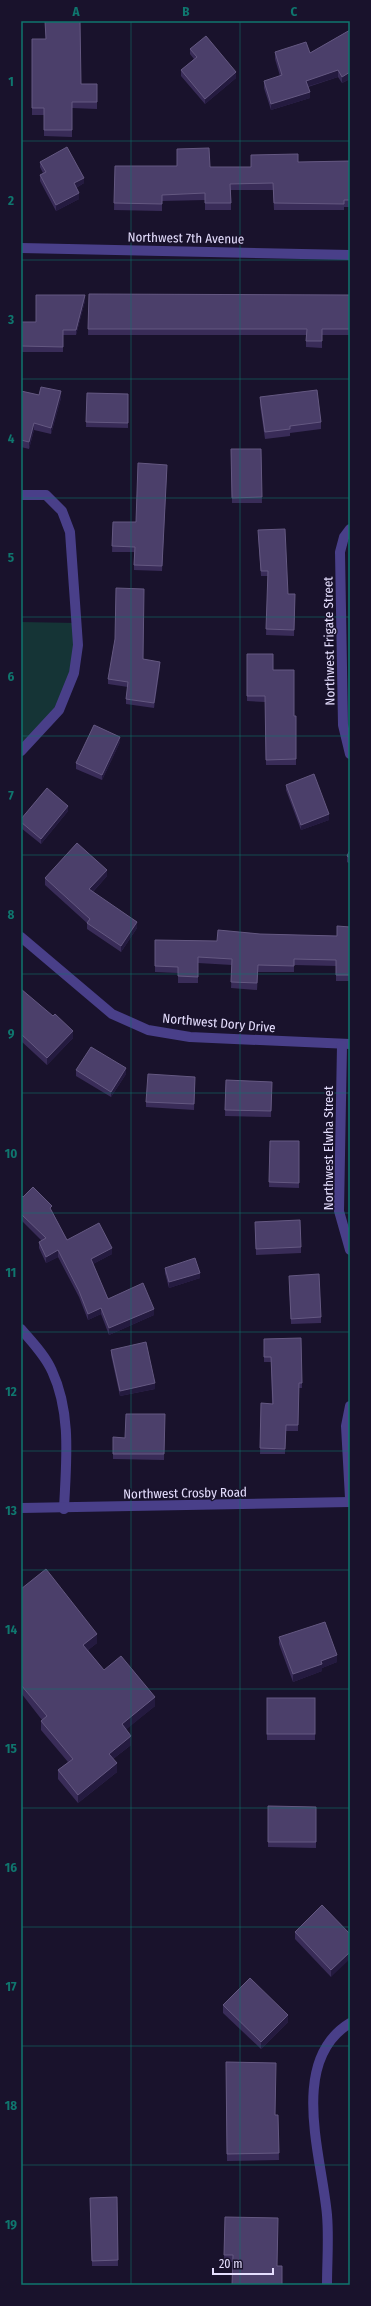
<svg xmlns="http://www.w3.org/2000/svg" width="371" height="2306" font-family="'Fira Sans Condensed',sans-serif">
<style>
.green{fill:#153436}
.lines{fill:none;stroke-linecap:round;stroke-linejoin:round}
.minor{stroke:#493f89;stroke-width:10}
.wall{fill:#392c58}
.shaded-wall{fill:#241a3f}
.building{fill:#4b3f6a;stroke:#645881}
.grid{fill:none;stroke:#0f766e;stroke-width:1;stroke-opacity:0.55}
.labels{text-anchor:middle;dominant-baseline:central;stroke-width:3;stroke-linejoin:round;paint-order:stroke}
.street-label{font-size:13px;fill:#e5defe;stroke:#19122c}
.neatline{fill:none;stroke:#0f766e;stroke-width:1.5}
.grid-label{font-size:13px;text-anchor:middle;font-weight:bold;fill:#0f766e}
</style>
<rect width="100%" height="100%" fill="#19122c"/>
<path class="green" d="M21,622L77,623L78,645L59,710L21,751Z"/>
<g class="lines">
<g class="minor">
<path d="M21,248L350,255"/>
<path d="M21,495H46L62,511L70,532L78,645L74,673L59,710L21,751"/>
<path d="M350,529L344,537L340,552L343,725L350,754"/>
<path d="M21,937L112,1014L148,1030L190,1037L350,1044"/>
<path d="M342,1045L339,1211L350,1250"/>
<path d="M21,1329C32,1342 45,1355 52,1371C72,1414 66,1463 64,1509"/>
<path d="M350,1406L346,1426L350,1498"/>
<path d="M21,1508L350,1502"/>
<path d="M327,2285C327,2262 329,2238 327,2215C322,2157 288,2061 350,2023"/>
</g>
</g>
<g class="wall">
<path d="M350,30V79L342,83L338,77L308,87L310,98L271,110L264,88V81L280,76L275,59V52L310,53Z"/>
<path d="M32,39L81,84H97V109L72,108V137L44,136V115H32Z"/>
<path d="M190,49L236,78L205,104L181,76V70L194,59L190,54Z"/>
<path d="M350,161V207H344V210H274L273,190H231V210H205V200L162,201V211L114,210L115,166L210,167H251L298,162Z"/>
<path d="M40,162L84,183L76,188L79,199L56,211L40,181V175L43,173L40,167Z"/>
<path d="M89,294L350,295V335H322V348L306,347V335H88Z"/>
<path d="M85,301L76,335H63V352H21V322H36Z"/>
<path d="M21,391L39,395L61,398L51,434L34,430L29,449L21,447Z"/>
<path d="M87,393L128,394V428L86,427Z"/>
<path d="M260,397L321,422V429L290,433V436L265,439L260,405Z"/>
<path d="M231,449H261L262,503H232Z"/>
<path d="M167,470L162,571L134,570V552H112L113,522H136Z"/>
<path d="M258,535L288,594H295L294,636L266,635L268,576H261Z"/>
<path d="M247,654L273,670L294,716H296V765H266L265,702L247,701Z"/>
<path d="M143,659L160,667L154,708L126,704V699L128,687L108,684V679Z"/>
<path d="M120,742L102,780L76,769V763Z"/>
<path d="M286,785L329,820L301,830L286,790Z"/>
<path d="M68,811L41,844L21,828V819Z"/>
<path d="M350,850V864L347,862V856Z"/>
<path d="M107,876L93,892L137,928L121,952L87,929V923L45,885V878Z"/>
<path d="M350,927V981H336V966L294,965V972H258L257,990L231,988L232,965L198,963V983H178V973L155,972V940L217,941L260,934L337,936Z"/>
<path d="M21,989L73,1038L47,1065L21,1041Z"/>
<path d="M76,1070L126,1074L111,1097L76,1076Z"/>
<path d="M226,1080L272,1082L271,1117L225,1116Z"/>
<path d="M195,1082L194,1110L146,1107V1102Z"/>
<path d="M270,1141H299V1188L269,1187Z"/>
<path d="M21,1195L23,1197L52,1211L67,1240L112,1254L93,1264L108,1299L154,1315L109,1335L101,1314L88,1320L79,1297L58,1257L46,1263L39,1248V1242L42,1241L21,1220Z"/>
<path d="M255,1222L301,1247V1253L256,1255Z"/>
<path d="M165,1268L200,1278L169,1288L165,1273Z"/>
<path d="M289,1281L321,1317V1323L291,1324Z"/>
<path d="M301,1338L302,1388H299L298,1431H286L285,1454H260L261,1403L272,1404L271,1362H264V1339Z"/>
<path d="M111,1350L155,1389L120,1396L111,1355Z"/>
<path d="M165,1414L164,1460L113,1459V1437L125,1438Z"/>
<path d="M21,1589L97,1643L88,1650L104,1670L155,1706L126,1729L131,1745L113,1759L117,1772L78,1803L58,1779V1770L68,1762L41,1730V1721L42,1720L21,1693Z"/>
<path d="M279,1637L337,1662L322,1668V1671L293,1682L279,1644Z"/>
<rect x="267" y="1698" width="48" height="42"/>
<path d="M268,1806L316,1807V1848L268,1847Z"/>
<path d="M295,1932L350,1934L331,1977L295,1939Z"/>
<path d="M223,2005L288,2022L261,2049L223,2013Z"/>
<path d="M226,2062L275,2115H278L279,2160L227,2161Z"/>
<path d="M117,2197L118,2266H92L90,2198Z"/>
<path d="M225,2217L278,2218L233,2262H224Z"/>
</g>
<g class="shaded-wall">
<path d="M338,70V77L306,87V81Z"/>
<path d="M236,72V78L205,104V99Z"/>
<path d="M350,72V79L342,83V77Z"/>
<path d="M310,92V98L271,110V104Z"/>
<path d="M84,178V183L74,189V183Z"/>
<path d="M79,193V199L56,211V205Z"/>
<path d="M85,295V301L76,335V330Z"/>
<path d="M61,391V398L51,434V428Z"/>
<path d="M34,423V430L29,449V442Z"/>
<path d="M160,662V667L154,708V703Z"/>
<path d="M120,737V742L102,780V775Z"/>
<path d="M68,806V811L41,844V839Z"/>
<path d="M329,814V820L301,830V825Z"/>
<path d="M107,870V876L89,896V889Z"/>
<path d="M137,922V928L121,952V946Z"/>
<path d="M73,1031V1038L47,1065V1058Z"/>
<path d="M126,1068V1074L111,1097V1092Z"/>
<path d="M112,1248V1254L91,1265V1259Z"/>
<path d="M58,1250V1257L46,1263V1257Z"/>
<path d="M200,1273V1278L169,1288V1282Z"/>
<path d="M101,1308V1314L88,1320V1314Z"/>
<path d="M154,1309V1315L109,1335V1328Z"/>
<path d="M155,1383V1389L120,1396V1391Z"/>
<path d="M97,1634V1643L83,1654V1645Z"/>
<path d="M337,1655V1662L322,1668V1671L293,1682V1674L321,1661Z"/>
<path d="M155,1697V1706L122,1733V1724Z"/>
<path d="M131,1736V1745L109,1762V1754Z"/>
<path d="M117,1763V1772L78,1803V1795Z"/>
<path d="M350,1952V1959L331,1977V1970Z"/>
<path d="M288,2015V2022L261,2049V2042Z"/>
</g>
<g class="building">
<path d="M45,21H80L81,84H97V102H72V130H44V108H32V39H46Z"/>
<path d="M350,30V72L342,77L338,70L306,81L310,92L271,104L264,81L282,75L275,52L306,42L310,53Z"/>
<path d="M206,36L236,72L205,99L181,70L197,57L190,49Z"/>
<path d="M67,147L84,178L74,183L79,193L56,205L40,175L46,172L40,162Z"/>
<path d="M209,148L210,167H251V155L298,154V162L350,161V200H344V204L274,203L273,183L230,184L231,203H205V193L162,195V204L114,203L115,166H177V149Z"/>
<path d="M89,294L350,295V329H322V341H306L307,329H88Z"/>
<path d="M36,295H85L76,330H63V347L21,346V322H36Z"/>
<path d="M41,387L61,391L51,428L34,423L29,442L21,440V391L39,395Z"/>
<path d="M317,390L321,422L290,426V429L265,432L260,397Z"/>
<path d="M87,393L128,394V423L86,422Z"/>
<path d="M231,449H261L262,497L232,498Z"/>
<path d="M138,463L167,465L162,566L134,565L135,547L112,546L113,522H136Z"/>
<path d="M285,529L288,594H295L294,630L266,629L268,571H261L258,530Z"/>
<path d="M116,588L144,589L143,659L160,662L154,703L126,699L128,682L108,679L115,639Z"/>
<path d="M247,654H273V670H294V716H296V759L266,760L265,696H247Z"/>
<path d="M94,725L120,737L102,775L76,763Z"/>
<path d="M314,774L329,814L301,825L286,785Z"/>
<path d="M47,788L68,806L41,839L21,822V819Z"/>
<path d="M77,843L107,870L89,889L137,922L121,946L87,923L90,919L45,878Z"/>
<path d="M350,850V858L347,856Z"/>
<path d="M337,926L350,927V975H336V960L294,959V966L258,965L257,983L231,982L232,959L198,957V977L178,976V967L155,966V940L217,941L218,930L260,934L337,936Z"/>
<path d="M21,989L53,1016L55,1014L73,1031L47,1058L21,1034Z"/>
<path d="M91,1047L126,1068L111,1092L76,1070Z"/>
<path d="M148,1074L195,1077L194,1104L146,1102Z"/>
<path d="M226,1080L272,1082L271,1111L225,1110Z"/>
<path d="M270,1141H299V1183L269,1182Z"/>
<path d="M33,1187L52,1206L50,1208L67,1240L99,1223L112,1248L91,1259L108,1299L143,1283L154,1309L109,1328L101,1308L88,1314L79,1291L58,1250L46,1257L39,1242L46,1238L21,1214V1195L23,1197Z"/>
<path d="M300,1220L301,1247L256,1249L255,1222Z"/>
<path d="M195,1258L200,1273L169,1282L165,1268Z"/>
<path d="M319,1274L321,1317L291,1319L289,1276Z"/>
<path d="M301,1338L302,1383H299L298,1425H286L285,1449L260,1448L261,1403L273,1404L271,1357H264V1339Z"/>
<path d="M146,1342L155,1383L120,1391L111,1350Z"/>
<path d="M126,1414H165L164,1454H113V1437L125,1438Z"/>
<path d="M46,1569L97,1634L83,1645L104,1670L121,1656L155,1697L122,1724L131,1736L109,1754L117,1763L78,1795L58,1770L73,1759L41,1721L47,1716L21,1685V1589Z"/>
<path d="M325,1622L337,1655L321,1661L322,1664L293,1674L279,1637Z"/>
<rect x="267" y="1698" width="48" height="36"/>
<path d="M268,1806L316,1807V1842H268Z"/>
<path d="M322,1905L350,1934V1952L331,1970L295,1932Z"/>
<path d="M250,1978L288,2015L261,2042L223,2005Z"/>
<path d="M226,2062L276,2063L275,2115H278L279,2153L227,2154Z"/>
<path d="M117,2197L118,2260L92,2261L90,2198Z"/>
<path d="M225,2217L278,2218L277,2266H282V2285H232L233,2255H224Z"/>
</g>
<path class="grid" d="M131,21V2285M240,21V2285M21,141H350M21,260H350M21,379H350M21,498H350M21,617H350M21,736H350M21,855H350M21,974H350M21,1093H350M21,1213H350M21,1332H350M21,1451H350M21,1570H350M21,1689H350M21,1808H350M21,1927H350M21,2046H350M21,2165H350"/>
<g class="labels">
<g class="street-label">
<text transform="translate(186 238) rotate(1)">Northwest 7th Avenue</text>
<text transform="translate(329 641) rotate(-91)">Northwest Frigate Street</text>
<text transform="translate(219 1023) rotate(5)">Northwest Dory Drive</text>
<text transform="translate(328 1148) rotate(-90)">Northwest Elwha Street</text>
<text transform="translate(185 1493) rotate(-1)">Northwest Crosby Road</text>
</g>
</g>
<rect width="371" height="2306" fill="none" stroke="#19122c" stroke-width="44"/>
<path d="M213 2268v6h60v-6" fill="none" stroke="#e5defe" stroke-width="2"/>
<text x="219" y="2268" font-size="12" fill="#e5defe" stroke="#19122c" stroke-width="3" paint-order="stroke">20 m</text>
<rect x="22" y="22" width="327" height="2262" class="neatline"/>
<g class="grid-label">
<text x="76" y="16">A</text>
<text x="186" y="16">B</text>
<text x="294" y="16">C</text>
<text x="11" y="86">1</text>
<text x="11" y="205">2</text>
<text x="11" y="324">3</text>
<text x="11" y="443">4</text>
<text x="11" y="562">5</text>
<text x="11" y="681">6</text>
<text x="11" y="800">7</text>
<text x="11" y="919">8</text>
<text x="11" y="1038">9</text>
<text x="11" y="1158">10</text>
<text x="11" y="1277">11</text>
<text x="11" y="1396">12</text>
<text x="11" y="1515">13</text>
<text x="11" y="1634">14</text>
<text x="11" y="1753">15</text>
<text x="11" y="1872">16</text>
<text x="11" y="1991">17</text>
<text x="11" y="2110">18</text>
<text x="11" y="2229">19</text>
</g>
</svg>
